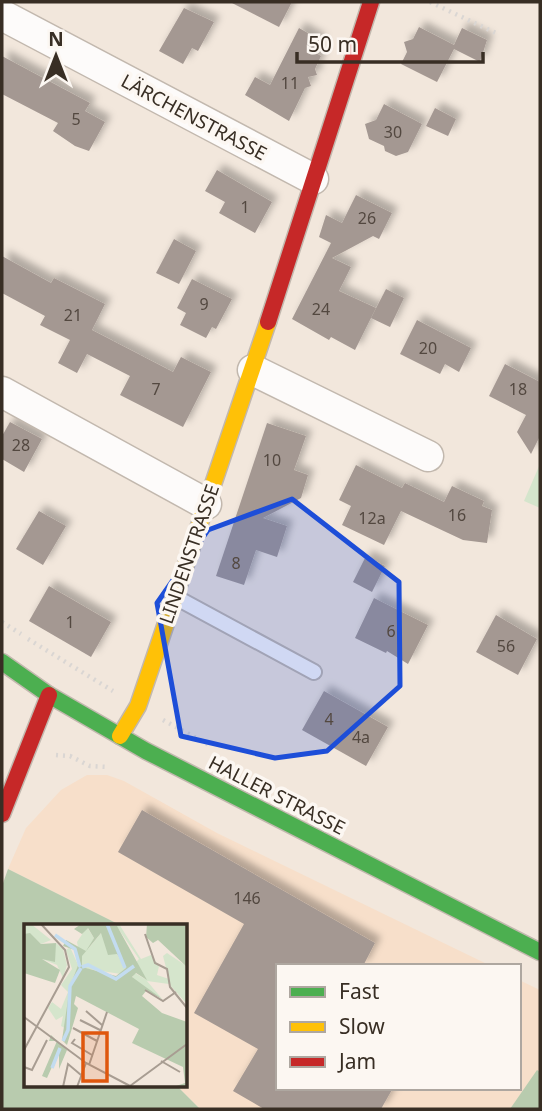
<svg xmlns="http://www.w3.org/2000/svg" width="542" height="1111" font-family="'Noto Sans',sans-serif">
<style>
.built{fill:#f7dfca}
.green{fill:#d5e5cc}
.forest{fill:#b8cbae}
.building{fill:#a49892;filter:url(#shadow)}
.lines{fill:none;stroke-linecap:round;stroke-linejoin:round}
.lane-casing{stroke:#c2b8ae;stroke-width:18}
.street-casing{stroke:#c2b8ae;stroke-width:33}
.fast-casing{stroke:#c2b8ae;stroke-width:19}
.slow-casing{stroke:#c2b8ae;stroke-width:19}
.jam-casing{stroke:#c2b8ae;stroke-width:19}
.path{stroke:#dad6d3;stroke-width:4.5;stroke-dasharray:2 5;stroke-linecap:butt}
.lane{stroke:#fdfbfa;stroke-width:14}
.street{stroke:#fdfbfa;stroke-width:30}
.fast{stroke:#4caf50;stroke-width:16}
.slow{stroke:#ffc107;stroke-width:16}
.jam{stroke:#c62828;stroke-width:16}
.marked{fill:#1d4ed8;fill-opacity:0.2;stroke:#1d4ed8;stroke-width:5;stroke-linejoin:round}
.labels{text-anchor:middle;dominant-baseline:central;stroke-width:7;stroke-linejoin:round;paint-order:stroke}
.number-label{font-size:16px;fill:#534840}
.street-label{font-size:19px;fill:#382e24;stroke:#fcf7f2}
.inset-river{fill:none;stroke:#c3dcf0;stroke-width:3.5}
.inset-road{fill:none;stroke:#a89d92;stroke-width:2}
.view{fill:#df570d;fill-opacity:0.15;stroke:#df570d;stroke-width:3.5}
.inset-edge{fill:none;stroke:#382e24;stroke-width:3.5}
</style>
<defs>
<filter id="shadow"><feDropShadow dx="6" dy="-6" stdDeviation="3.5" flood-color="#0004"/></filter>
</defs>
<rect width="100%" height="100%" fill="#f2e7dc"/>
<path class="built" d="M87,775H107L124,781L217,833L491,966H278V1088H519V980L540,990V1072L537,1071L510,1109H200L176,1085H186V926L120,925L8,869L26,828L61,790Z"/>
<path class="green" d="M540,464V508L524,501Z"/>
<g class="forest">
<path d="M8,869L120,925L26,926V1085H176L200,1109H2V886Z"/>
<path d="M537,1070L540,1072V1109H510Z"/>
</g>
<g class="building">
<path d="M230,2H292L279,27Z"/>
<path d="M184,8L214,22L198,51L192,48L183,64L159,51Z"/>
<path d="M419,27L454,45L462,28L487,40L480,62L454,49L437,82L401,64L407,52L404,42L413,39Z"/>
<path d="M299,28L320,40L314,52L321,56L315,69L317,75L308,77L311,86L305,88L289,121L245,95L255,77L270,85Z"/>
<path d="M2,56L90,103L85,111L105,122L89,151L75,146L53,131L58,123L2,94Z"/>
<path d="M384,104L422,124L408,152L396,156L385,151L384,146L369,139L365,124L376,120Z"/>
<path d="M435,108L456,119L448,136L426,126Z"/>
<path d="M217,170L272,202L255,233L219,213L225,202L205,191Z"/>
<path d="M356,195L392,213L379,239L373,236L332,258L351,267L339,291L376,308L355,350L331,337L329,340L292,319L331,243L319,237L326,215L342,223Z"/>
<path d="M174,239L196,251L179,284L156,273Z"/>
<path d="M2,256L51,283L54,278L105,304L92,330L173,372L181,357L211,372L183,427L120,395L130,376L87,354L77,373L58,363L70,340L40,325L45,316L2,293Z"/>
<path d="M192,279L232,299L216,329L212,327L206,338L180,325L186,313L177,308Z"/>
<path d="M386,289L404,298L390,327L371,318Z"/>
<path d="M417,320L471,348L459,372L445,364L440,374L400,354Z"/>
<path d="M505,364L540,382V436L531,454L517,432L526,415L489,396Z"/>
<path d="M10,422L42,439L24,472L2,459V436Z"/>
<path d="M267,423L306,436L294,470L308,475L301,498L263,518L287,526L277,557L256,550L244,585L216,576Z"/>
<path d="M356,465L402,488L405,483L444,502L452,486L484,501L482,506L492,510L487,543L463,540L401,511L384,545L342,525L351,506L339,500Z"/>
<path d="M39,511L66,526L43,565L16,549Z"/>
<path d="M366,556L385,566L372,592L353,582Z"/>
<path d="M49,586L111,622L91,657L29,621Z"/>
<path d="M374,598L428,625L408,664L387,651L386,653L355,638Z"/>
<path d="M496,615L537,639L518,675L476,652Z"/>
<path d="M324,691L388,727L366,766L302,730Z"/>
<path d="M142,810L375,943L363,966H278V1088H393L381,1109H264L233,1091L258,1049L194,1013L244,924L118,852Z"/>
</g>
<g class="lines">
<g class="lane-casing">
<path id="lane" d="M177,598L314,672"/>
</g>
<g class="street-casing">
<g id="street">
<path d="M2,15L313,179"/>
<path d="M253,370L428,456"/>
<path d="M2,392L206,504"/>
</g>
</g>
<g class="fast-casing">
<path id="fast" d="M2,662L49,695L146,751L540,952"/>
</g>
<g class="slow-casing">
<path id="slow" d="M120,736L138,706L268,322"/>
</g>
<g class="jam-casing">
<g id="jam">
<path d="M268,322L371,2"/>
<path d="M2,814L49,695"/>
</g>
</g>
<g class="path">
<path d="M430,2L498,34"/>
<path d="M2,622L21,634"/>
<path d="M28,639L113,691"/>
<path d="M163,720L211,746"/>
<path d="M56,755L70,756L90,766L108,767"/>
</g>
<use href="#lane" class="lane"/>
<use href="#street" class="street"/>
<use href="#fast" class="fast"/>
<use href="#slow" class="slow"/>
<use href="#jam" class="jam"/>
</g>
<path class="marked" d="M292,499L399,582L400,686L327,751L275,758L181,736L157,603L208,530Z"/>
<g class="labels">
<g class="number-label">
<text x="290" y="83">11</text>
<text x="76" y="119">5</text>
<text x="393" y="132">30</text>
<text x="245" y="207">1</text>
<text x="367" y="218">26</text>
<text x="204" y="304">9</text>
<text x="321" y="309">24</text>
<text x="73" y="315">21</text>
<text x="428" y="348">20</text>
<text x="156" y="389">7</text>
<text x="518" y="389">18</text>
<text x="21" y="445">28</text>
<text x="272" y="460">10</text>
<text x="457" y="515">16</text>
<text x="372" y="518">12a</text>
<text x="236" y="563">8</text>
<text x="70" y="622">1</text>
<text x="391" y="631">6</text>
<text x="506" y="646">56</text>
<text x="329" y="719">4</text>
<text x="361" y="737">4a</text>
<text x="247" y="898">146</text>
</g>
<g class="street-label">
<text transform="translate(194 117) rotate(28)">LÄRCHENSTRASSE</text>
<text transform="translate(189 554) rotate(-71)">LINDENSTRASSE</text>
<text transform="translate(277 795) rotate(27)">HALLER STRASSE</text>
</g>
</g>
<g transform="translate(24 924)">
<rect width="163" height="163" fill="#f2e7dc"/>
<path d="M0,0H7L27,16L17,20L6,10L2,12ZM91,0H95L117,35L127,31L135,42L133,51L145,55L139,32L143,29L161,41L162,79L145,60L123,57L139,76L108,54L111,49L121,55L112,38L115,35ZM63,3L70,14L64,25L78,8L102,44L97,50L58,44L53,18ZM32,19L39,25L43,41L39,54L33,41L18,35ZM46,23L55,43L48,56L41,104L37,102L39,92L32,96L24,84L28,78L37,85L44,68L37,61L48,45L42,26Z" fill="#d5e5cc"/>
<path d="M57,0L93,2L123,56L112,49L108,53L137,74L122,67L118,72L138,89L163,98V163L152,162L161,159L159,143L108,119L115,105L52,72L50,80L54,84L43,121L38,116L46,62L55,39L51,26L39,22L42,16L62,27L70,14L64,4L58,10L50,5ZM77,9L84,31L93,30L102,44L92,52L58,43V32ZM123,0H163V43L134,16L129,19L122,13ZM6,9L17,20L32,19L31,38L18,35L36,46L31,59L0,49V10ZM27,111L43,126L35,145V127L23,154L18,152L33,117H25Z" fill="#b8cbae" fill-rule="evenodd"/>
<path class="inset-river" d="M83,0L101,44M31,11L51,25L56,43M58,43L64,41L92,55L110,42M39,117L44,106L46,62L57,44M28,144L36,124"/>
<path class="inset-road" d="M121,10L131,39L143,45L146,63L163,84M121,66L139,77L152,68M62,87L78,101M0,93L62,139L108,163M56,96L76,106M49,104L73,117M51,115L48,119L68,131M0,126L45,43L41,26L17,0M137,137L156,148M65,141L83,88M0,143L8,146L23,116M106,162L163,120M39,163L44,140L57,151M53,163L62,139"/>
<path class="view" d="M59,109H83V157H59Z"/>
<rect width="163" height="163" class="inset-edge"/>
</g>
<rect width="542" height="1111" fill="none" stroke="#382e24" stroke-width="7"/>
<rect x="276" y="964" width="245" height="126" fill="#fcf7f2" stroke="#aea7a0" stroke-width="2"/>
<rect x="290" y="987" width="35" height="10" fill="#4caf50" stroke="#aea7a0" stroke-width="2"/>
<text x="339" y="999" font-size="21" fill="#382e24">Fast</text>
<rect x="290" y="1022" width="35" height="10" fill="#ffc107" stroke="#aea7a0" stroke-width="2"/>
<text x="339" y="1034" font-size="21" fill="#382e24">Slow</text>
<rect x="290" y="1057" width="35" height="10" fill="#c62828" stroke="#aea7a0" stroke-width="2"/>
<text x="339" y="1069" font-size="21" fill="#382e24">Jam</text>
<g transform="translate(56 56)" stroke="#fcf7f2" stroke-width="5" paint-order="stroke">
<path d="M0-5L12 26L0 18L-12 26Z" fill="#382e24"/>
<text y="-10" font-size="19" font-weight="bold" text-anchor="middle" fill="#382e24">N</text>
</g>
<path d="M297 52v10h186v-10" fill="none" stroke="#382e24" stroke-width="3.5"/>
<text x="308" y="52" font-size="21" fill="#382e24" stroke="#fcf7f2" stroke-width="5" paint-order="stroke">50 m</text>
</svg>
